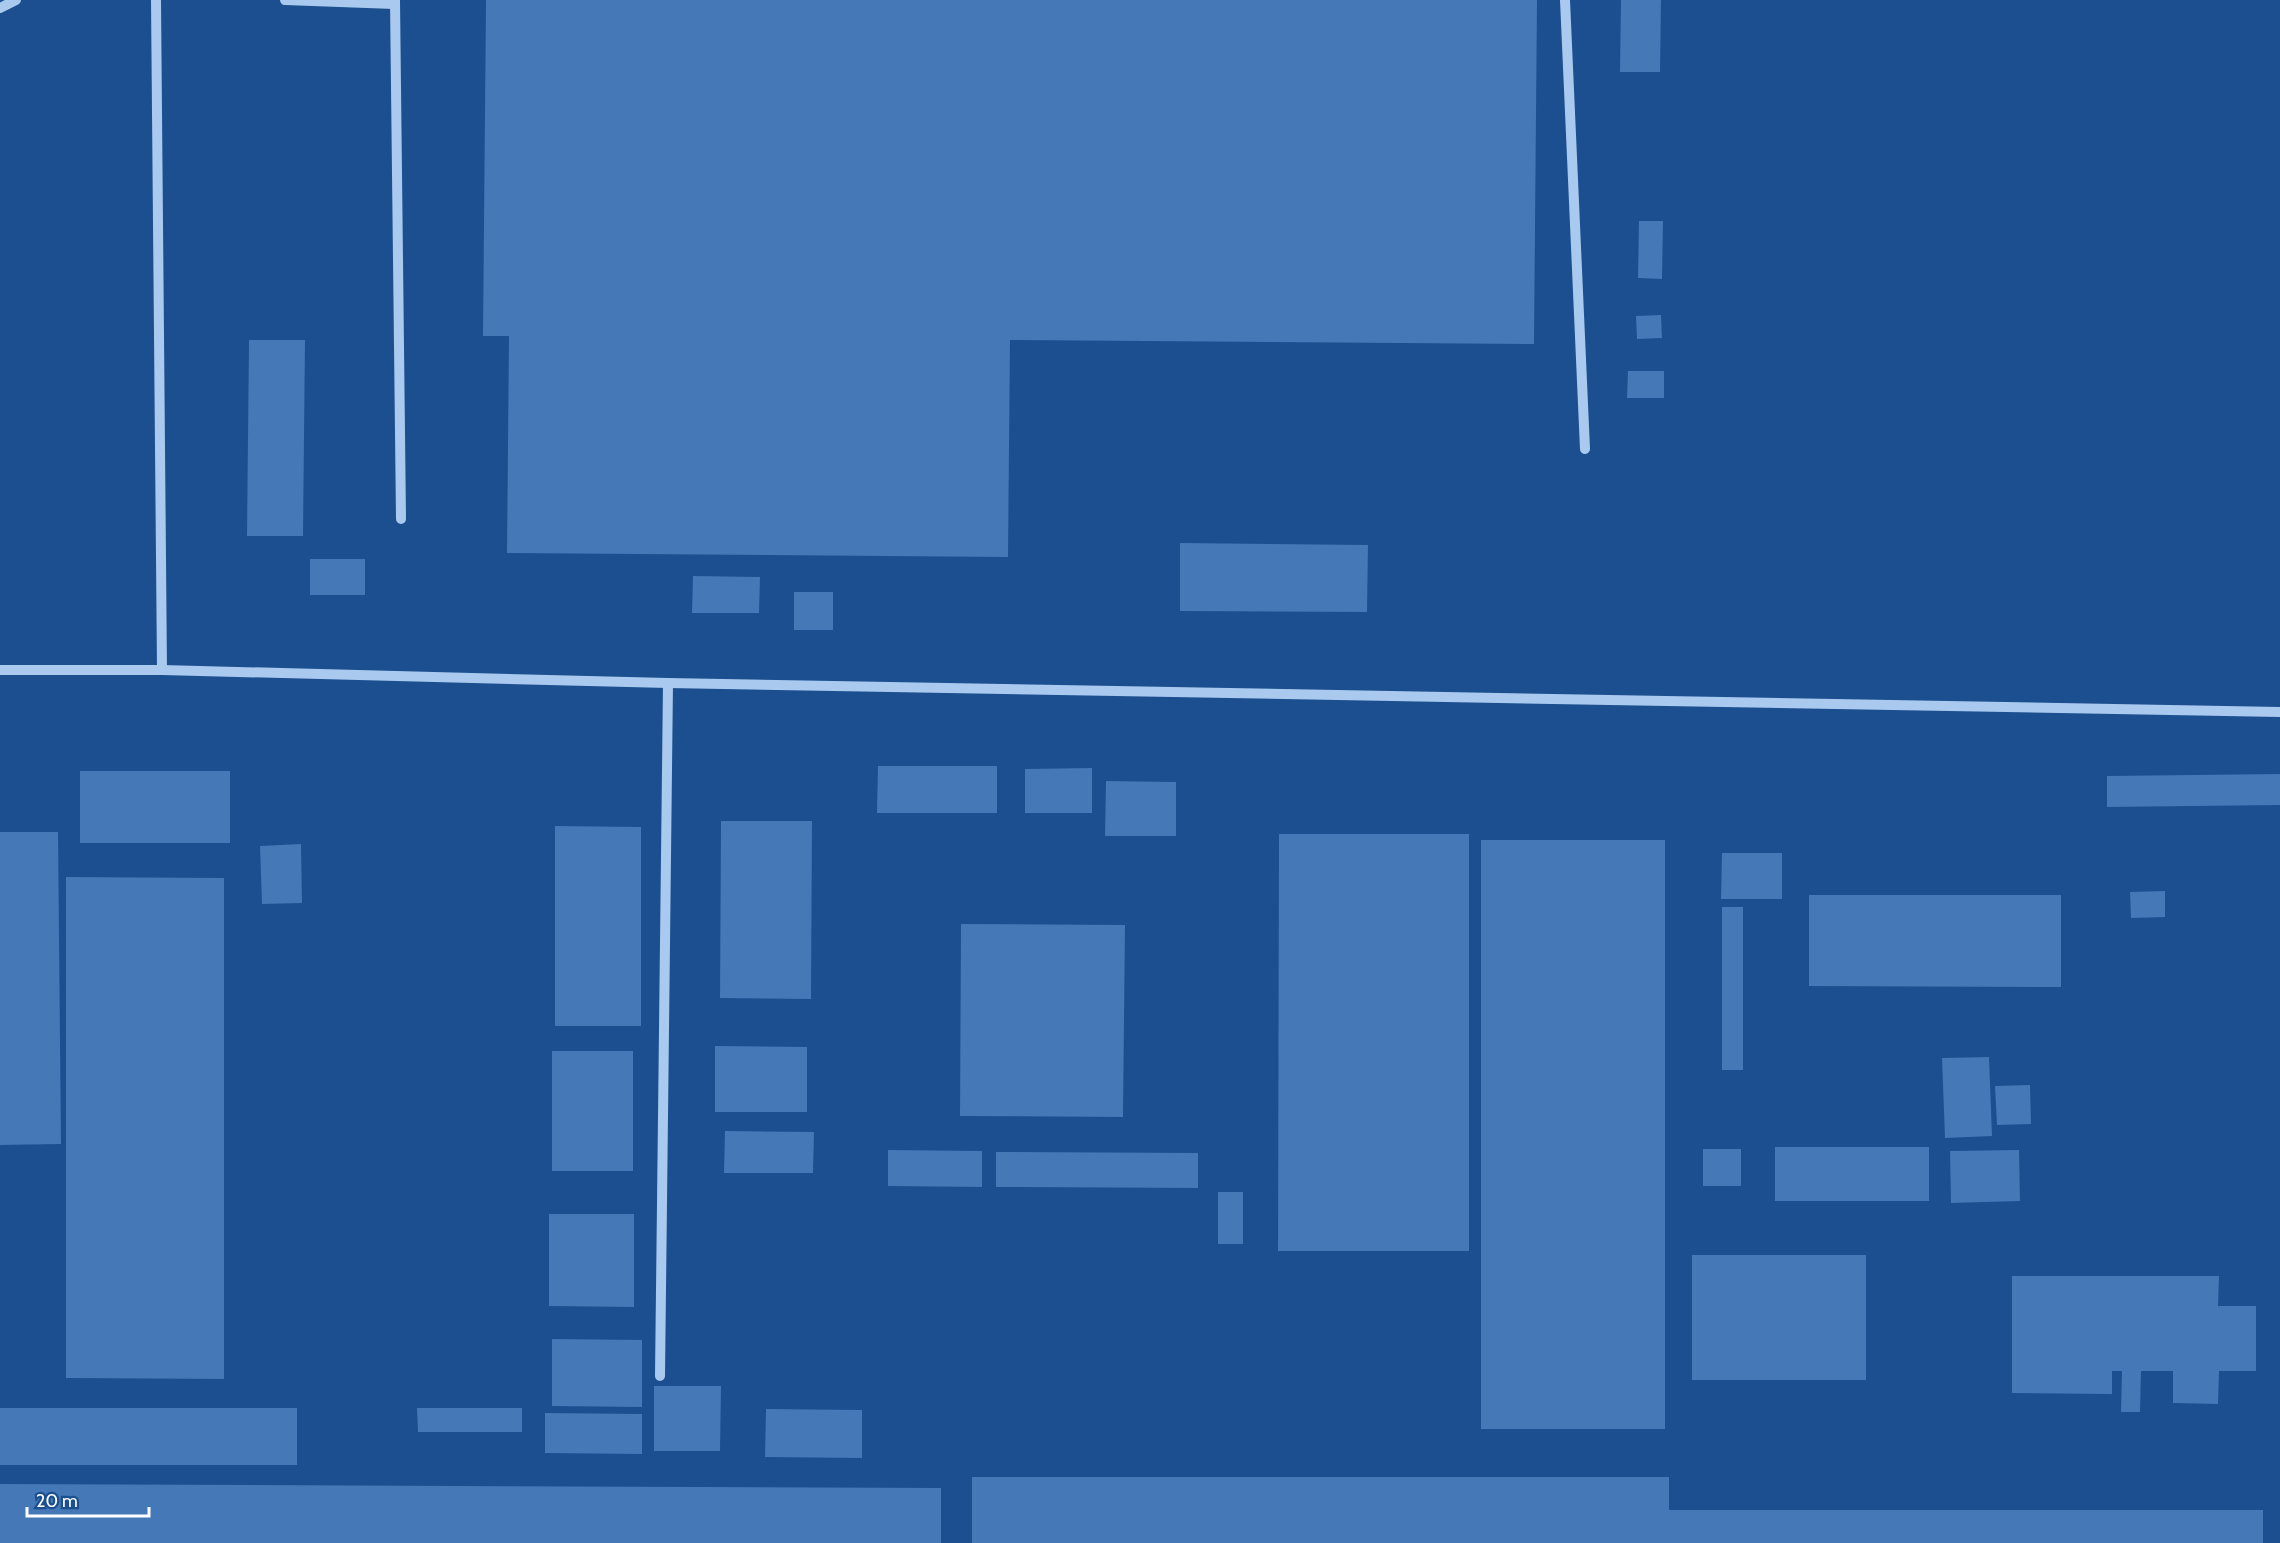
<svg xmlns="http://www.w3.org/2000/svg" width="2280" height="1543" font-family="Cabin,sans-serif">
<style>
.building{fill:#4478b7}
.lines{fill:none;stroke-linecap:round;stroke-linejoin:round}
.minor{stroke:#a9c9ee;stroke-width:10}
</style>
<rect width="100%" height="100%" fill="#1b4f8f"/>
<g class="building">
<path d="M486,0H1537L1534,344L1010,340L1008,557L507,553L509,336H483Z"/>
<path d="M1621,0H1661L1660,72H1620Z"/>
<path d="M1639,221H1663L1662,279L1638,278Z"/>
<path d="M1661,315L1662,338L1637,339L1636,316Z"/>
<path d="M249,340H305L303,536H247Z"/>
<path d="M1628,371H1664V398H1627Z"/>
<path d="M1180,543L1368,545L1367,612L1180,611Z"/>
<rect x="310" y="559" width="55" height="36"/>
<path d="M693,576L760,577L759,613H692Z"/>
<rect x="794" y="592" width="39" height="38"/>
<path d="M878,766H997V813H877Z"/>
<path d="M1092,768V813H1025V769Z"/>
<rect x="80" y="771" width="150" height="72"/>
<path d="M2280,774V805L2107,807V776Z"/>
<path d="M1106,781L1176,782V836H1105Z"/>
<path d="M721,821H812L811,999L720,998Z"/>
<path d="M555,826L641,827V1026H555Z"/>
<path d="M0,832H58L61,1144L0,1145Z"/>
<path d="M1279,834H1469V1251H1278Z"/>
<rect x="1481" y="840" width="184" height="589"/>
<path d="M301,844L302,903L262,904L260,846Z"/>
<path d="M1722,853H1782V899H1721Z"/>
<path d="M66,877L224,878V1379L66,1378Z"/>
<path d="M2165,891V917L2131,918L2130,892Z"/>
<path d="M1809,895H2061V987L1809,986Z"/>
<rect x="1722" y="907" width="21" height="163"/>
<path d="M961,924L1125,925L1123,1117L960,1116Z"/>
<path d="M715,1046L807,1047V1112H715Z"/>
<rect x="552" y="1051" width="81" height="120"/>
<path d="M1989,1057L1992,1136L1945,1138L1942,1058Z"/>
<path d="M2030,1085L2031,1124L1997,1125L1995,1086Z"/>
<path d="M725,1131L814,1132L813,1173H724Z"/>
<rect x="1775" y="1147" width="154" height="54"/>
<rect x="1703" y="1149" width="38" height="37"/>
<path d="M888,1150L982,1151V1187L888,1186Z"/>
<path d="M2019,1150L2020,1201L1951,1203L1950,1151Z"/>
<path d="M996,1152L1198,1153V1188L996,1187Z"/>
<rect x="1218" y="1192" width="25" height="52"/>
<path d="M549,1214H634V1307L549,1306Z"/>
<rect x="1692" y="1255" width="174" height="125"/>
<path d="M2012,1276H2219L2218,1306H2256V1371H2219L2218,1404L2173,1403V1371H2141L2140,1412H2121L2122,1371H2112V1394L2012,1393Z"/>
<path d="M552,1339L642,1340V1407L552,1406Z"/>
<path d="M654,1386H721L720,1451H654Z"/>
<rect x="0" y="1408" width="297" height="57"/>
<path d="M417,1408H522V1432H418Z"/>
<path d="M766,1409L862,1410V1458L765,1457Z"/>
<path d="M545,1413L642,1414V1454L545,1453Z"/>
<path d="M972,1477H1669V1510H2263V1543H972Z"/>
<path d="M0,1484L941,1488V1543H0Z"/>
</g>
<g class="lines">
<g class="minor">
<path d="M156,0L162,670"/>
<path d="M285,0L394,4"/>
<path d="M395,0L401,519"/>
<path d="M1565,0L1585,449"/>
<path d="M0,8L16,0"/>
<path d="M0,670H162L668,683L2280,712"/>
<path d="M660,1376L668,683"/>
</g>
</g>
<path d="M27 1507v9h122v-9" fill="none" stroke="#ffffff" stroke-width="3"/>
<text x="36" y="1507" font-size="18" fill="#ffffff" stroke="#1b4f8f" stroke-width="4.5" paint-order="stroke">20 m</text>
</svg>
